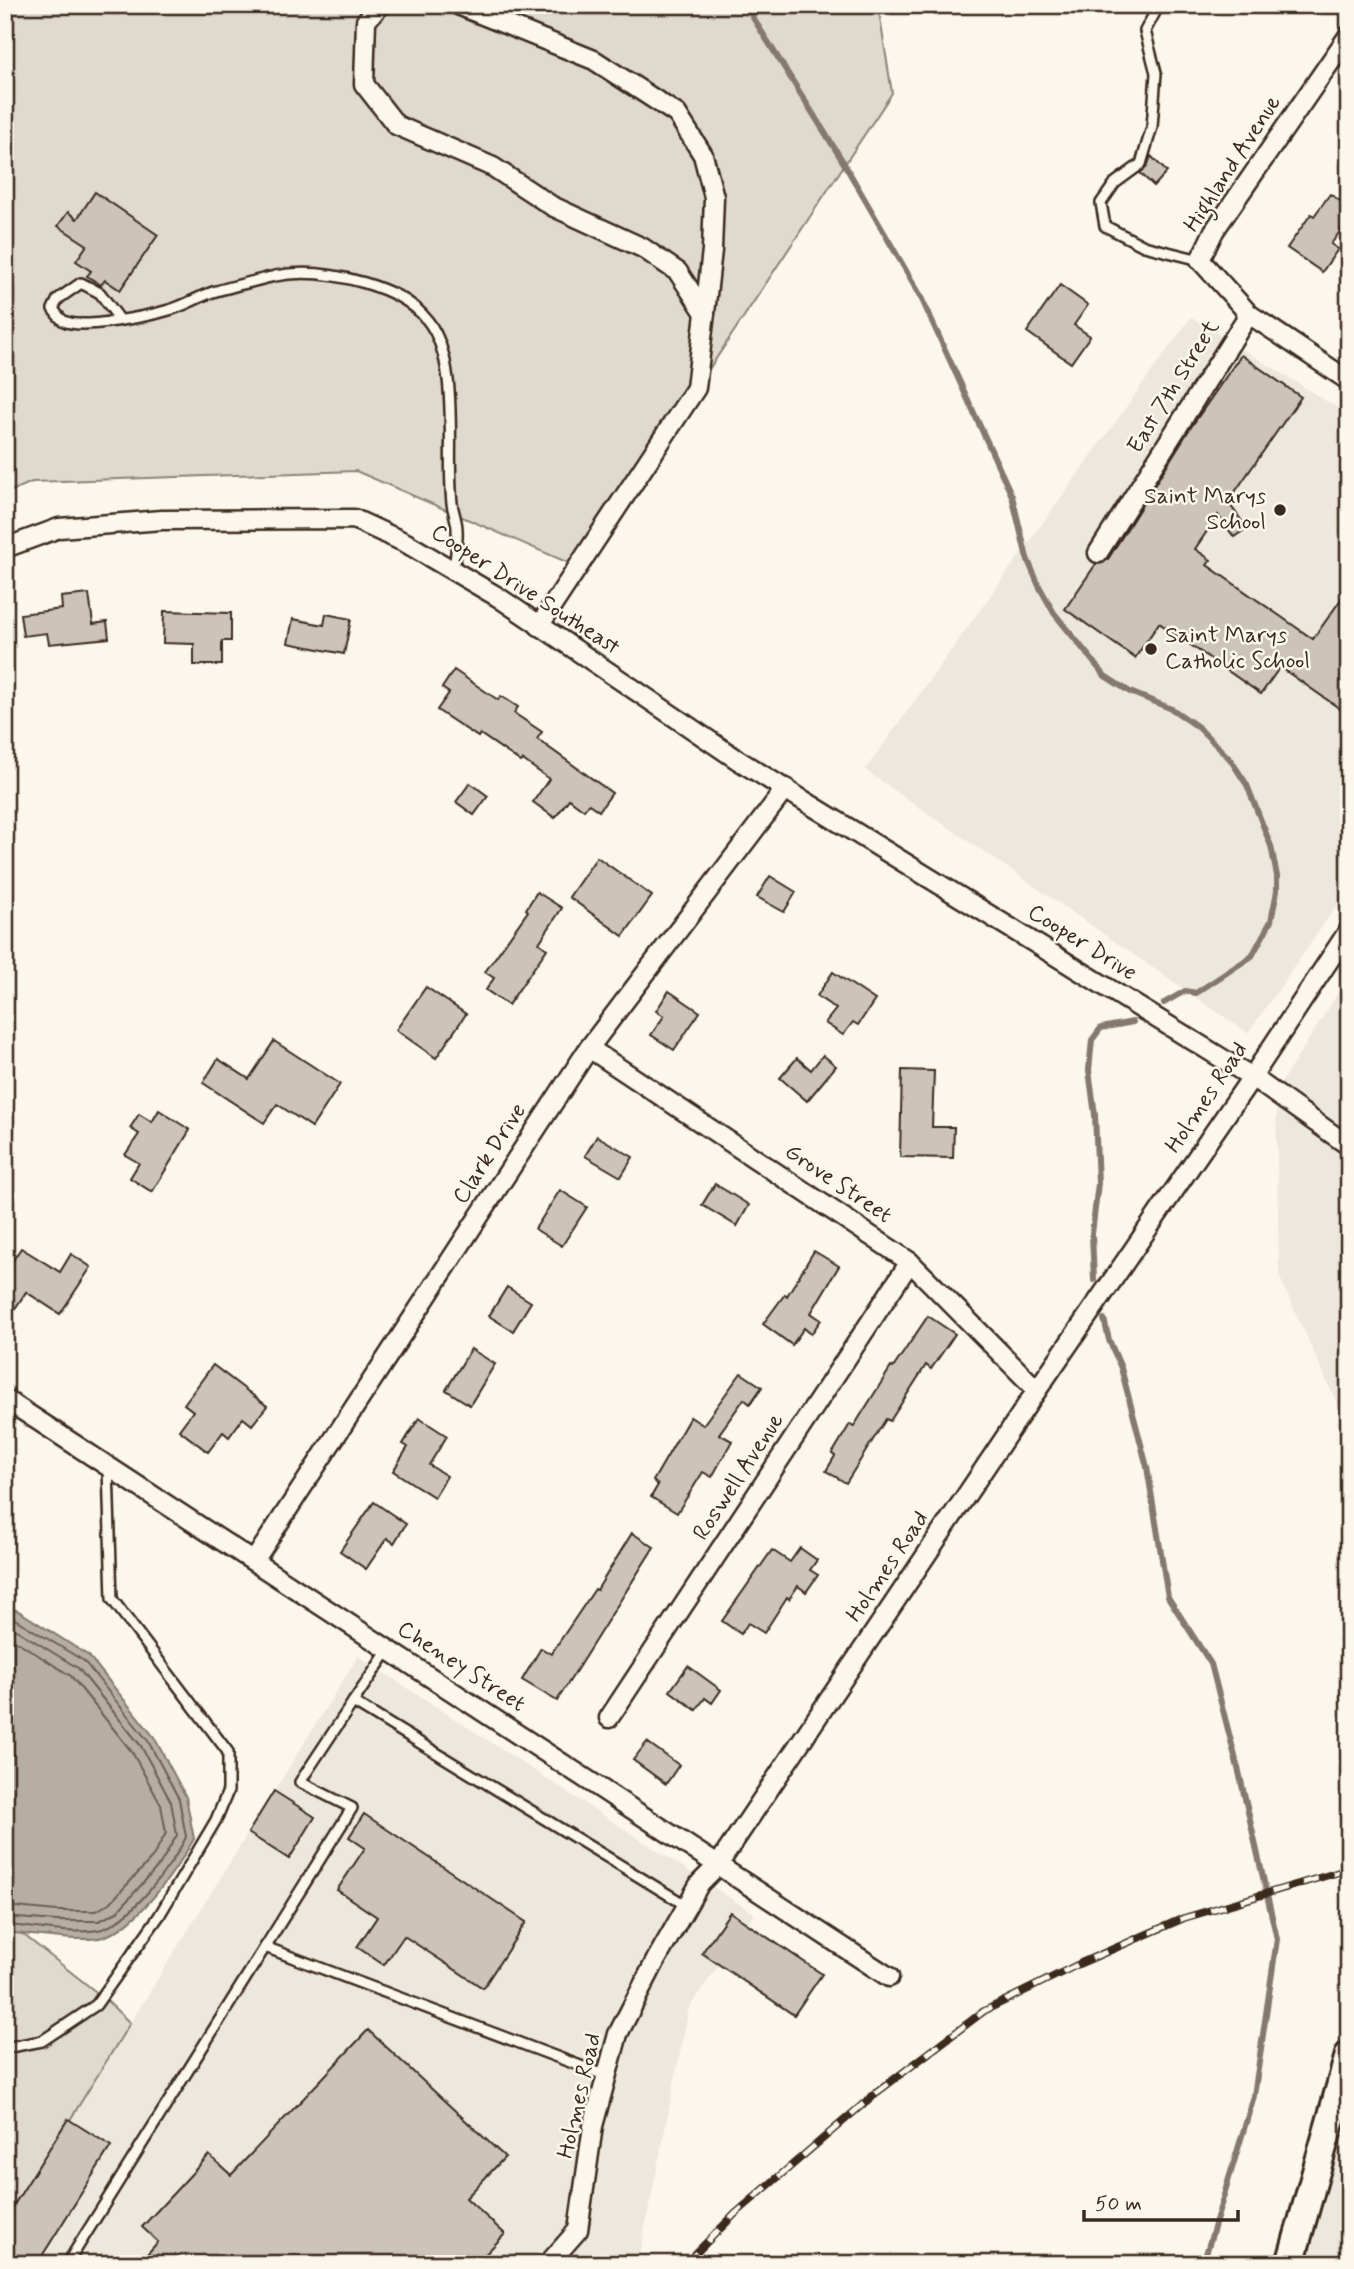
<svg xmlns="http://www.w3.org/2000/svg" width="1354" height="2269" font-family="Mynerve,sans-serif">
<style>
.built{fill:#ede8dd}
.green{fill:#dfd9ce;stroke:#8d8276;stroke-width:2}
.water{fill:#b6aea2;stroke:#85796d;stroke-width:2}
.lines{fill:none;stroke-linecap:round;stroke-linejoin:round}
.shore{stroke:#6c5f53;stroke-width:2}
.stream{stroke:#85796d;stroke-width:6}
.building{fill:#ccc4b9;stroke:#3b2a1e;stroke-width:2}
.service-casing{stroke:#3b2a1e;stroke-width:14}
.minor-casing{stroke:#3b2a1e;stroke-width:23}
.primary-casing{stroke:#3b2a1e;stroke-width:32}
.service{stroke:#fbf7ec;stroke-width:9}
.minor{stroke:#fbf7ec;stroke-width:18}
.primary{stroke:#fbf7ec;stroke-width:26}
.rail-casing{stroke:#3b2a1e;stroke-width:8}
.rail{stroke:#fbf7ec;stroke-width:5;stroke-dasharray:16;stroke-linecap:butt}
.poi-dot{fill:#3b2a1e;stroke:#fbf7ec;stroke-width:2.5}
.labels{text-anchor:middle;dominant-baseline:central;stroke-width:5;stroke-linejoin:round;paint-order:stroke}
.street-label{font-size:23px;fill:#3b2a1e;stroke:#fbf7ec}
.poi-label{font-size:23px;fill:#3b2a1e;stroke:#fbf7ec;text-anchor:end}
</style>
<rect width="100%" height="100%" fill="#fbf7ec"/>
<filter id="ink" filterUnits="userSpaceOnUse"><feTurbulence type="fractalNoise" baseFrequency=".0143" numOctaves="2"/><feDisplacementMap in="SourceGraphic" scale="14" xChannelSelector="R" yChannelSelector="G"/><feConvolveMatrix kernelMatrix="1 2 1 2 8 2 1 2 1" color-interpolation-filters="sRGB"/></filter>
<g filter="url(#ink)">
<g class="built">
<path d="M1191,317L1349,415V888L1248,1033L865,770Z"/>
<path d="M1349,976V1423L1343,1417L1279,1276L1276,1091Z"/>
<path d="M358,1656L755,1914L689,2008L640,2254L630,2264H5V2225Z"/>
<path d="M1349,2129V2264H1289L1301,2224Z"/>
</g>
<g class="green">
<path d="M5,5H878L892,93L578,567L356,471L32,482L5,494Z"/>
<path d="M5,1920L105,1999L130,2023L5,2225Z"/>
</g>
<path class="water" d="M5,1605L20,1612L89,1656L154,1737L186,1797L194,1839C176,1870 138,1926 103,1937C84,1943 27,1934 5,1932Z"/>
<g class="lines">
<g class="shore">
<path d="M5,1613L84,1661L148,1741L179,1799L186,1837C174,1863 127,1926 98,1930C68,1935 35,1926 5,1925"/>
<path d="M5,1623L78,1668L141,1746L171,1802L177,1835L160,1864L117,1912L99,1921H56L5,1917"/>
<path d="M5,1634L71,1676L132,1752L161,1805L166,1833L152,1858L110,1903L96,1911H57L5,1906"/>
</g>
<g class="stream">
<path d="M745,5L842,160L919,293L1012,496L1027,558L1039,586L1054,613L1105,676L1130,692L1172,709L1198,727L1230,759L1247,785L1271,846L1277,876V891L1271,921L1252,956L1196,993L1185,991L1164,1003"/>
<path d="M1094,1280L1092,1234L1098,1183L1095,1115L1089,1070L1092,1040L1101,1028L1133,1022"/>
<path d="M1104,1319L1109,1340L1121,1368L1147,1467L1168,1597L1211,1664L1239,1772L1277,1939L1254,2096L1203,2264"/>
</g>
</g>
<g class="building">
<path d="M1151,156L1167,172L1154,186L1140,173L1147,167Z"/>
<path d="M95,192L158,235L120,290L105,280L101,285L87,276L91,271L76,261L87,245L58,226L68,212L77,219Z"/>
<path d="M1330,194L1349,207V219L1331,244L1338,249L1322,272L1287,248L1311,214L1314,216Z"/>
<path d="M1060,285L1088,305L1074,325L1090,336L1071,363L1027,332Z"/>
<path d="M1241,355L1301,397L1228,502L1247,528L1234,537L1218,515L1195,549L1211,560L1207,565L1313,639L1349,588V715L1280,667L1261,694L1159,623L1135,658L1065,609L1096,564L1103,563L1108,559L1189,430Z"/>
<path d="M89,594L93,624L107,622L109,638L49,644L47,633L23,636L20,614L62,609L61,597Z"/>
<path d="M164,611L231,613V641H222V665H194V644L163,643Z"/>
<path d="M326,614L351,619L344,654L288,643L293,619L324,625Z"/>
<path d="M454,670L498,700L501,696L518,707L514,713L542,732L537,739L612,793L599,811L589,804L584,810L569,799L555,818L533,802L549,779L523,760L521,762L480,734L478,737L437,710L449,693L442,688Z"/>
<path d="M470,783L488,796L474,815L456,802Z"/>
<path d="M597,857L652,896L623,936L569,897Z"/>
<path d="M770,876L796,892L784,912L757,897Z"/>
<path d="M537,892L562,908L539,943L547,949L508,1005L486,990L494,978L485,972L528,911L526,909Z"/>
<path d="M833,972L875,1000L858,1025L853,1022L843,1035L825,1023L836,1009L817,996Z"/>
<path d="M426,987L466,1014L436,1058L396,1030Z"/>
<path d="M669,991L700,1012L674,1050L651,1035L664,1016L656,1011Z"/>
<path d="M274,1041L340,1084L312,1127L277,1104L264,1123L203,1083L218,1059L249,1079Z"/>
<path d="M823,1055L836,1066L807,1101L780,1078L797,1058L811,1070Z"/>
<path d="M902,1070L934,1071L932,1127H954L953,1158L900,1157Z"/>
<path d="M159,1110L190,1130L152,1192L130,1178L139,1163L125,1155L139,1134L130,1128L139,1114L152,1122Z"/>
<path d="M597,1136L633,1157L621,1177L585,1156Z"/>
<path d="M715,1184L749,1205L737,1226L702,1205Z"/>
<path d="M560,1190L587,1207L562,1246L535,1229Z"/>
<path d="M21,1248L60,1272L71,1254L91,1267L60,1314L26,1292L5,1324V1272Z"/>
<path d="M814,1251L839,1266L811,1313L821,1320L811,1334L804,1328L792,1345L763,1324L785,1294L787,1296Z"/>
<path d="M507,1287L531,1302L513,1331L489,1316Z"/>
<path d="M928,1316L955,1334L931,1369L926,1365L890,1421L886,1419L846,1483L826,1471L835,1456L832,1454L850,1424L854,1426L891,1367L893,1368Z"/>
<path d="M471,1349L495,1364L470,1405L446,1390Z"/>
<path d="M213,1365L267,1406L252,1425L243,1418L229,1437L223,1432L208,1452L179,1430L193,1411L184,1404Z"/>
<path d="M741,1373L762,1387L750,1404L744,1399L719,1434L732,1441L712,1477L703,1472L677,1513L651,1497L658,1485L653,1481L690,1417L703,1425Z"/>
<path d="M419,1418L447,1436L429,1465L447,1476L434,1497L393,1471L408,1447L403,1444Z"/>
<path d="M374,1502L406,1524L394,1543L387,1538L366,1569L340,1551Z"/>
<path d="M632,1533L654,1547L557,1701L522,1680L541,1648L551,1654L595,1589L597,1590Z"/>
<path d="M800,1548L817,1560L810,1570L818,1575L806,1592L798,1586L789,1599L787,1597L764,1633L748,1623L741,1634L722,1621L772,1550L790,1562Z"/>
<path d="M688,1666L721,1690L712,1703L705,1698L696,1710L670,1691Z"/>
<path d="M647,1742L679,1765L666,1784L633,1760Z"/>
<path d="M274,1791L315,1817L289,1859L248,1833Z"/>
<path d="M364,1814L526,1922L483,1988L404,1936L384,1965L357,1947L377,1917L337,1890L365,1848L349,1837Z"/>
<path d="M730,1912L822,1974L794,2015L702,1953Z"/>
<path d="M368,2030L505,2157L466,2198L505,2234L476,2264H138L158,2242L142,2227L209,2155L231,2175Z"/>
<path d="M68,2119L111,2146L37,2264H5V2219Z"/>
</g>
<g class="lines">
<g class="service-casing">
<g id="service">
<path d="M1159,5L1145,31L1156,73L1152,127L1141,164L1115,183L1101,203L1105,226L1144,246L1200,260"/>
<path d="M120,320L100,293L81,283L58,299L53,309C56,313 60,319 64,321C81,330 149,316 169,310C184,306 198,297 213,292C233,286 255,281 275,276C304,270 337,275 365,283C388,290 412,300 428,321C461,364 446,452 452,503C453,512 457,521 457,529C458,543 455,558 454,572"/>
<path d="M353,1702L389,1649"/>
<path d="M265,1947L607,2076"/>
<path d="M5,2048L42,2041L96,2005L159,1916L216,1820L228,1791V1752L112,1599L108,1468"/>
<path d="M67,2264L352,1808L300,1782L353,1702L687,1906"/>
</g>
</g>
<g class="minor-casing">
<g id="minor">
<path d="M380,5L366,21L364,84L396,125L493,167L552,206L643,248L678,272L705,313L712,250L714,197L703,155L677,114L594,60L458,5"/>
<path d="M1349,35L1214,231L1200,260L1249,314L1349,381"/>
<path d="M5,548L59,528L162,520L354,519L406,543L498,597L738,760L1252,1077L1349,1146"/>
<path d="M1098,553L1249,314"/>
<path d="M539,626L696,388L705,313"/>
<path d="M589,1048L910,1262L1037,1390"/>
<path d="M5,1399L889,1977"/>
<path d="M254,1561L589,1048L786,788"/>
<path d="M609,1718L910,1262"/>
<path d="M548,2264L578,2230L593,2126L618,2034L656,1960L700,1883L718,1865L1037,1390L1252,1077L1349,930"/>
</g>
</g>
<g class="primary-casing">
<path id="primary" d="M1290,2264L1349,2055"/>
</g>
<use href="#service" class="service"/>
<use href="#minor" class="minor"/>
<use href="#primary" class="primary"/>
<g class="rail-casing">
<path id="rail" d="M685,2264L735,2214L876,2093L984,2011L1081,1963L1184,1918L1349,1869"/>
</g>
<use href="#rail" class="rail"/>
</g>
</g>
<g class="poi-dot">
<circle cx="1280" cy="510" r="7"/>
<circle cx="1151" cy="649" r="7"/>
</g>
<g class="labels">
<g class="street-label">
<text transform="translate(1233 164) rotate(-57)">Highland Avenue</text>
<text transform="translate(1174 387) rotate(-58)">East 7th Street</text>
<text transform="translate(525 590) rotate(33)">Cooper Drive Southeast</text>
<text transform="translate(1082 943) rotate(32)">Cooper Drive</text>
<text transform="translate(1207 1098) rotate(-56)">Holmes Road</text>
<text transform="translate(490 1154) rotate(-57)">Clark Drive</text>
<text transform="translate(838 1184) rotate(34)">Grove Street</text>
<text transform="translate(739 1477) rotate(-57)">Roswell Avenue</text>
<text transform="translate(888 1567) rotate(-56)">Holmes Road</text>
<text transform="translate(461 1667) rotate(33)">Cheney Street</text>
<text transform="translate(580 2096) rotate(-77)">Holmes Road</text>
</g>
<g class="poi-label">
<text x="1266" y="497">Saint Marys<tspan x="1266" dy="26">School</tspan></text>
<text x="1165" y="636" text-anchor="start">Saint Marys<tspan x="1165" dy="26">Catholic School</tspan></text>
</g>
</g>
<rect width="1354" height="2269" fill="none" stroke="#fbf7ec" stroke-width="28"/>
<rect x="14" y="14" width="1326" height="2241" fill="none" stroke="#3b2a1e" stroke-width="2.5" filter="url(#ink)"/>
<path d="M1084 2210v10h154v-10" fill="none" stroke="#3b2a1e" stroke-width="3.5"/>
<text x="1095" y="2210" font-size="21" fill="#3b2a1e" stroke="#fbf7ec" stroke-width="5" paint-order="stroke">50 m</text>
</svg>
